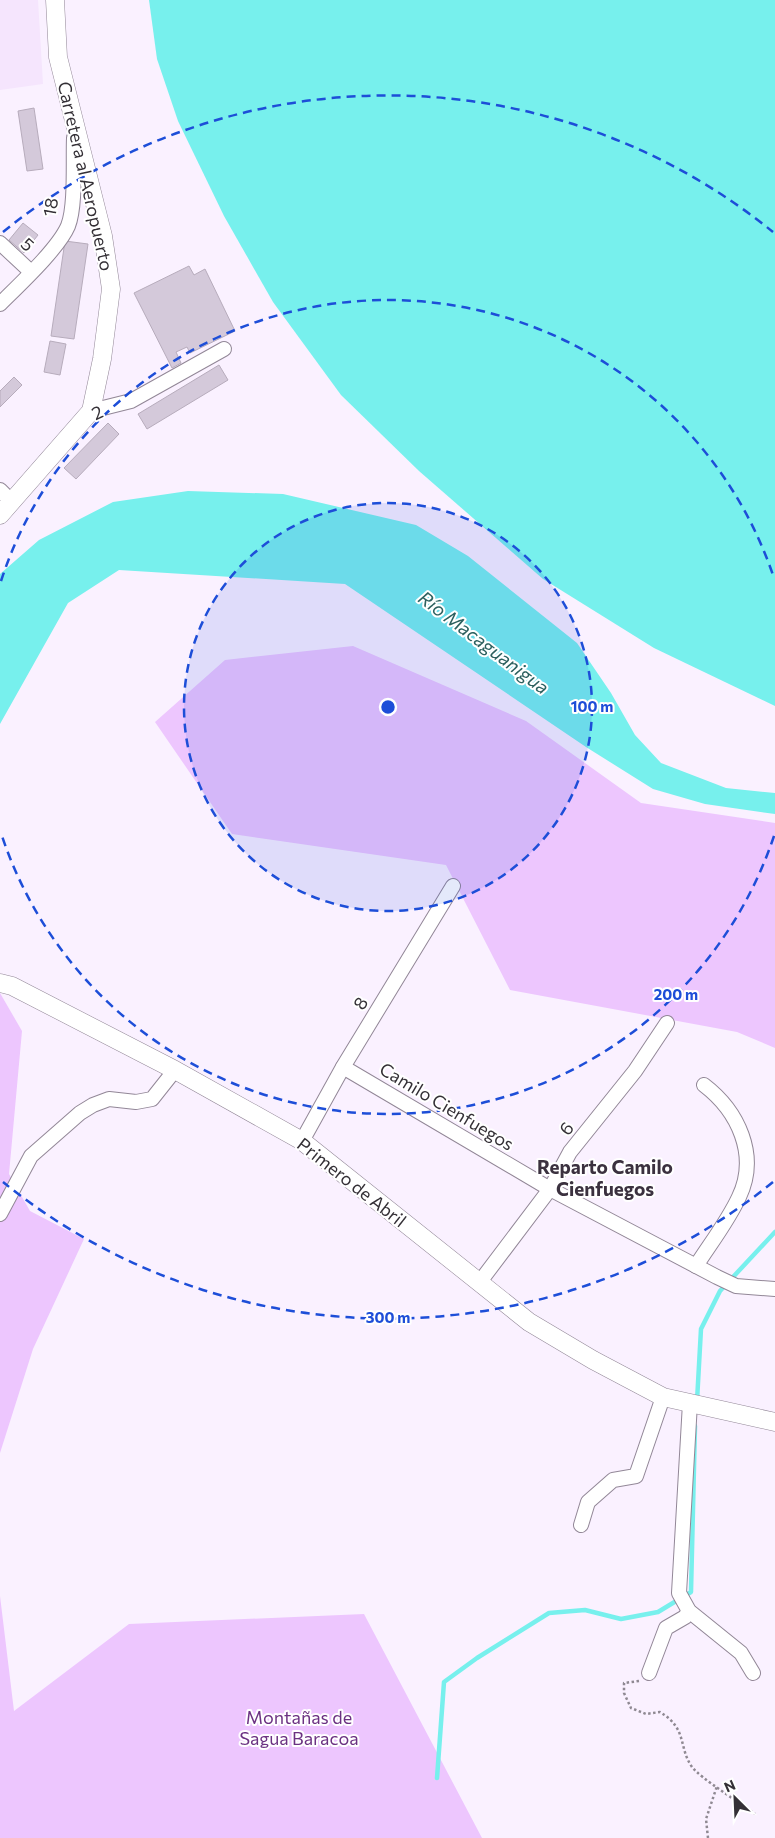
<svg xmlns="http://www.w3.org/2000/svg" width="775" height="1838" font-family="Commissioner,sans-serif">
<style>
.built{fill:#f5e5fd}
.green{fill:#edc6fe}
.water{fill:#77f0ed}
.lines{fill:none;stroke-linecap:round;stroke-linejoin:round}
.stream{stroke:#77f0ed;stroke-width:4.5}
.building{fill:#d4c9da;stroke:#b7acbc}
.minor-casing{stroke:#928797;stroke-width:16}
.major-casing{stroke:#928797;stroke-width:19}
.path{stroke:#8f8992;stroke-width:2.5;stroke-dasharray:2.5 2.5;stroke-linecap:butt}
.minor{stroke:#fff;stroke-width:14}
.major{stroke:#fff;stroke-width:18}
.ring{fill:none;stroke:#1d4ed8;stroke-width:2.5;stroke-dasharray:9 6}
.labels{text-anchor:middle;dominant-baseline:central;stroke-width:4;stroke-linejoin:round;paint-order:stroke}
.street-label{font-size:18px;fill:#343036;stroke:#fff}
.park-label{font-size:18px;fill:#6b3182;stroke:#fff}
.water-label{font-size:19px;font-style:italic;fill:#2c605f;stroke:#fff}
.neighbourhood-label{font-size:19px;font-weight:bold;fill:#3b313f;stroke:#fff}
.centre{fill:#1d4ed8;stroke:#fff;stroke-width:2.5}
.ring-label{font-size:15px;text-anchor:middle;font-weight:bold;fill:#1d4ed8;stroke:#fff;stroke-width:4;stroke-linejoin:round;paint-order:stroke}
</style>
<rect width="100%" height="100%" fill="#faf1ff"/>
<path class="built" d="M0,0H38L43,84L0,90Z"/>
<g class="green">
<path d="M353,646L526,721L641,803L775,823V1048L737,1032L510,990L446,865L232,834L155,722L225,660Z"/>
<path d="M0,993L22,1031L9,1174L30,1211L84,1239L33,1349L0,1453Z"/>
<path d="M0,1596L14,1711L129,1624L364,1614L482,1838H0Z"/>
</g>
<g class="water">
<path d="M149,0H775V706L654,648L543,579L419,471L341,395L273,302L224,216L178,121L157,59Z"/>
<path d="M188,491L283,494L416,525L468,556L577,643L611,693L635,735L661,763L726,788L775,793V814L705,804L653,789L586,747L345,584L119,570L68,603L0,724V574L39,540L113,502Z"/>
</g>
<g class="lines">
<g class="stream">
<path d="M697,1401L701,1329L720,1291L775,1232"/>
<path d="M437,1778L444,1682L477,1658L549,1613L585,1610L621,1619L658,1612L691,1592L695,1426"/>
</g>
</g>
<g class="building">
<path d="M34,108L43,169L27,171L18,111Z"/>
<path d="M23,223L38,235L24,253L9,240Z"/>
<path d="M65,241L88,244L74,339L51,336Z"/>
<path d="M189,266L194,275L205,269L235,331L190,353L187,347L176,352L181,363L172,368L134,293Z"/>
<path d="M50,341L66,344L60,375L44,372Z"/>
<path d="M219,365L228,380L147,429L138,414Z"/>
<path d="M14,377L22,385L0,407V391Z"/>
<path d="M108,423L119,434L76,479L64,468Z"/>
</g>
<g class="lines">
<g class="minor-casing">
<g id="minor">
<path d="M0,243L31,272"/>
<path d="M0,304C19,285 58,249 68,226C76,206 73,160 74,138"/>
<path d="M91,411L131,401L224,349"/>
<path d="M0,490L12,502"/>
<path d="M343,1067L550,1189L717,1277L736,1286L775,1289"/>
<path d="M302,1141L343,1067L453,886"/>
<path d="M0,1214L31,1156L80,1113L93,1105L109,1099L136,1102L152,1099L175,1070"/>
<path d="M696,1266C710,1244 728,1221 739,1197C759,1155 738,1111 704,1085"/>
<path d="M479,1283L550,1189L570,1152L635,1071L667,1023"/>
<path d="M690,1403L679,1593L689,1611L741,1653L753,1673"/>
<path d="M581,1525L588,1502L613,1480L636,1476L663,1397"/>
<path d="M649,1673L666,1628L685,1617L689,1611"/>
</g>
</g>
<g class="major-casing">
<g id="major">
<path d="M0,515L91,411L102,359L111,289L103,236L58,57L55,0"/>
<path d="M0,983L12,986L175,1070L302,1141L529,1322L593,1360L663,1397L775,1422"/>
</g>
</g>
<g class="path">
<path d="M639,1681L624,1683V1693L631,1708L646,1714L660,1712C688,1729 678,1747 692,1767C699,1777 743,1805 755,1814"/>
<path d="M708,1838L706,1819L717,1786"/>
</g>
<use href="#minor" class="minor"/>
<use href="#major" class="major"/>
</g>
<circle cx="388" cy="707" r="204" fill="#1d4ed8" fill-opacity=".12"/>
<g class="ring">
<circle cx="388" cy="707" r="204"/>
<path d="M774 836A407 407 0 0 1 1 833M1 581A407 407 0 0 1 774 578"/>
<path d="M773 1182A611 611 0 0 1 3 1182M3 232A611 611 0 0 1 773 232"/>
</g>
<g class="labels">
<g class="street-label">
<text transform="translate(86 176) rotate(77)">Carretera al Aeropuerto</text>
<text transform="translate(50 207) rotate(-80)">18</text>
<text transform="translate(28 244) rotate(42)">5</text>
<text transform="translate(97 412) rotate(-25)">2</text>
<text transform="translate(360 1003) rotate(-59)">8</text>
<text transform="translate(447 1106) rotate(31)">Camilo Cienfuegos</text>
<text transform="translate(566 1128) rotate(-51)">6</text>
<text transform="translate(352 1182) rotate(38)">Primero de Abril</text>
</g>
<g class="park-label">
<text x="299" y="1717">Montañas de<tspan x="299" dy="21">Sagua Baracoa</tspan></text>
</g>
<g class="water-label">
<text transform="translate(484 642) rotate(37)">Río Macaguanigua</text>
</g>
<g class="neighbourhood-label">
<text x="605" y="1166">Reparto Camilo<tspan x="605" dy="22">Cienfuegos</tspan></text>
</g>
</g>
<circle cx="388" cy="707" r="8" class="centre"/>
<g class="ring-label">
<text x="592" y="712">100 m</text>
<text x="676" y="1000">200 m</text>
<text x="388" y="1323">300 m</text>
</g>
<g transform="translate(735 1798) rotate(336)" stroke="#ffffff" stroke-width="4" paint-order="stroke">
<path d="M0-4L9 19L0 12L-9 19Z" fill="#343036"/>
<text y="-8" font-size="14" font-weight="bold" text-anchor="middle" fill="#343036">N</text>
</g>
</svg>
